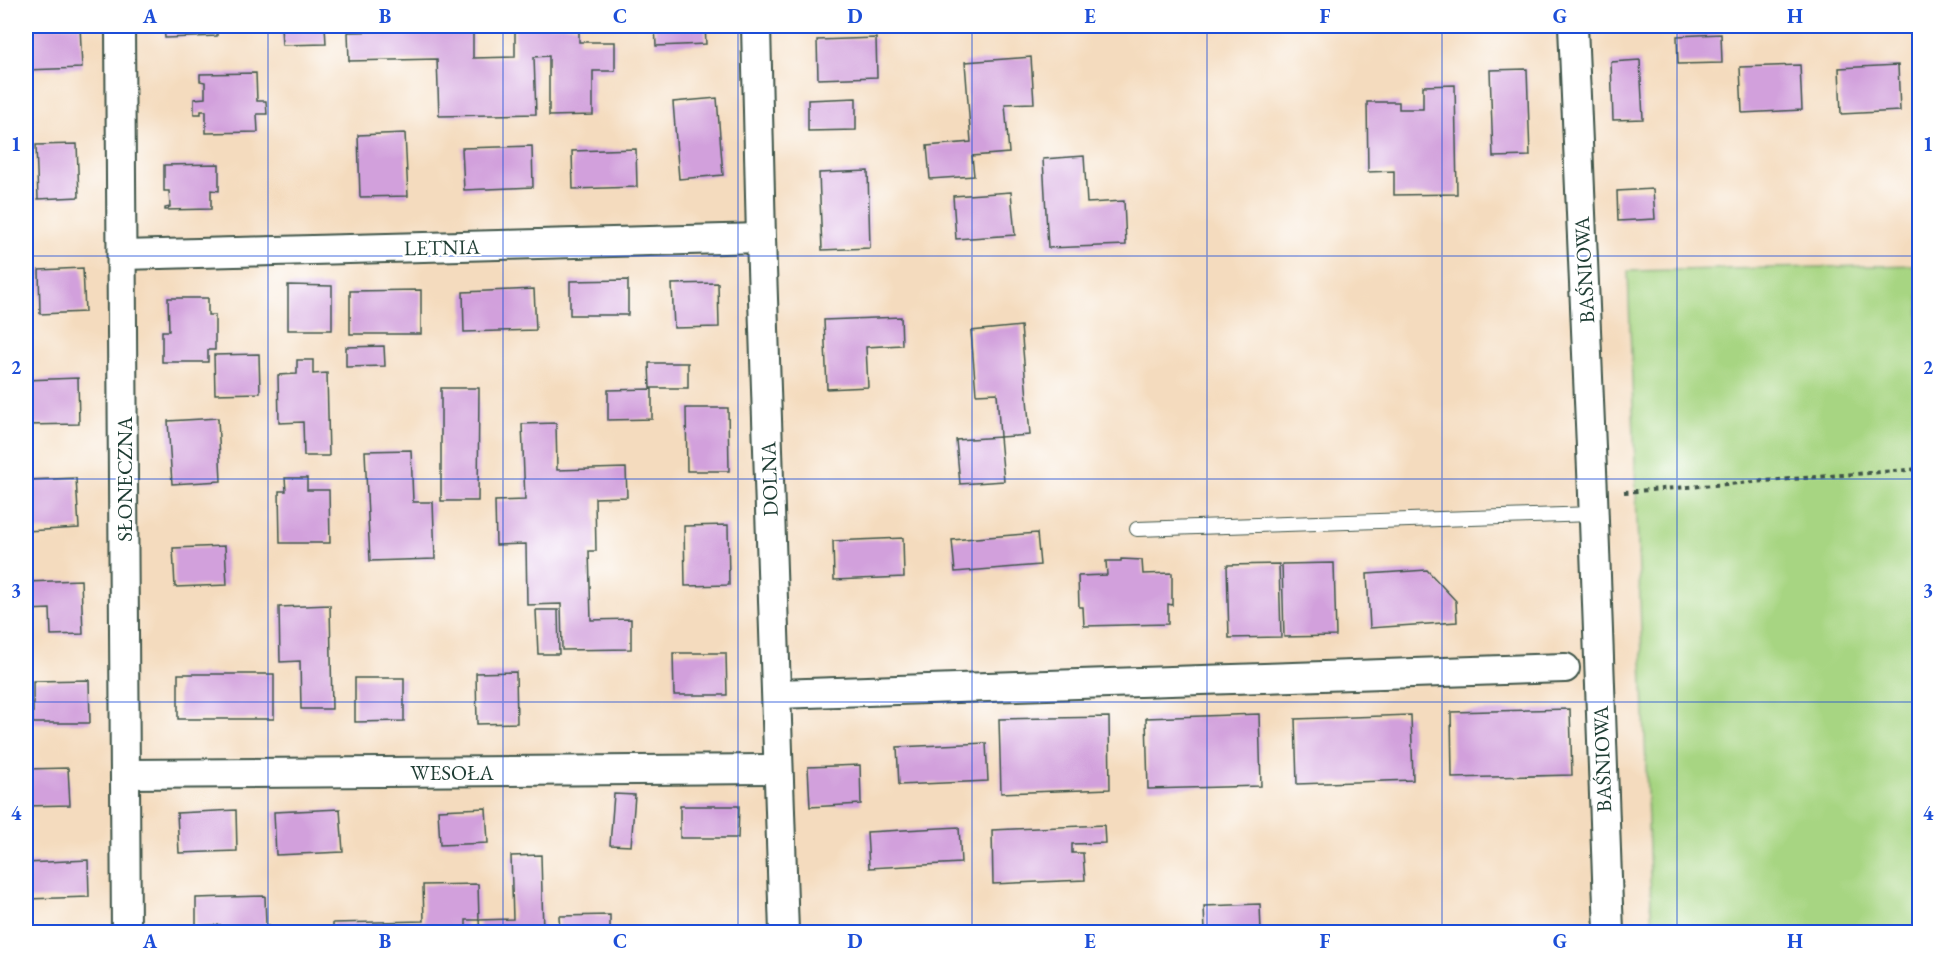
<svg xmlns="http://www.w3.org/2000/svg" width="1945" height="958" font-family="'EB Garamond',serif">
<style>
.green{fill:#a7d582;stroke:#63895b;stroke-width:1.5}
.building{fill:#d2a0dc}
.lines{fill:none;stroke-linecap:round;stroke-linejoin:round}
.service-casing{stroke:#3f5549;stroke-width:16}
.minor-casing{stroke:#3f5549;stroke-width:32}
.path{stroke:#3f5549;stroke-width:4;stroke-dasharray:4.5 4.5;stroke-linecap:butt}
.service{stroke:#fff;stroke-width:14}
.minor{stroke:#fff;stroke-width:28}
.grid{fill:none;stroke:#1d4ed8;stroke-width:1.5;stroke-opacity:0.55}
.labels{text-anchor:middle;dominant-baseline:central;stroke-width:4.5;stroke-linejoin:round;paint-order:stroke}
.street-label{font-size:21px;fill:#1f3d34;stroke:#fff}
.neatline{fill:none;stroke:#1d4ed8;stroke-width:2}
.grid-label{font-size:20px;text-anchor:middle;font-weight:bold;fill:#1d4ed8}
</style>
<rect width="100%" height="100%" fill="#fff"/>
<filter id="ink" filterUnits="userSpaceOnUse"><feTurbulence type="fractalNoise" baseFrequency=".0167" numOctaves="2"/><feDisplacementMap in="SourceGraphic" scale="12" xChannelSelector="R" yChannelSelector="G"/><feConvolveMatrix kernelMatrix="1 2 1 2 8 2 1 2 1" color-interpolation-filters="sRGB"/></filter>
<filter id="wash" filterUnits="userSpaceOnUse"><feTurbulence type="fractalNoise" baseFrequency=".008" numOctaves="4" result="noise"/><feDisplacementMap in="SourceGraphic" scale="24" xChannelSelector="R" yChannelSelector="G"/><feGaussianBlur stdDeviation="1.35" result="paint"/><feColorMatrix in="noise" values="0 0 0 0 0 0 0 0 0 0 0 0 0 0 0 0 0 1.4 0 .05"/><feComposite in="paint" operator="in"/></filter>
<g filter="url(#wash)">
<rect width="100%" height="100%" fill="#f4dbbe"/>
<path class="green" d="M1919,265V932H1652L1628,271Z"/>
<g id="blocks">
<g class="building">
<path d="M26,26H80L82,68L26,70Z"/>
<path d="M164,26H217V36L165,38Z"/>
<path d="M281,26H325L326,44L282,45Z"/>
<path d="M392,26H473V58L515,57V26H579V42H615V71H593V115L549,116V56L534,57L536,114L439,116L437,59L349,61L348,32L392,31Z"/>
<path d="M655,26H705L706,44L656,46Z"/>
<path d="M1721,34L1722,63L1678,64L1677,36Z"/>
<path d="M876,38L877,77L818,79L817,40Z"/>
<path d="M1031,57L1034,103L1005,104L1009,153L972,156L974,176L930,179L927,146L971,142L965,62Z"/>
<path d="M1640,60L1643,119L1613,120L1611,62Z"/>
<path d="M1800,65L1802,110L1742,113L1740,67Z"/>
<path d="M1898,65L1900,111L1841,114L1839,68Z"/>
<path d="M1527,69L1530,156L1493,157L1490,70Z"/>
<path d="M256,73L257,101H266L267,114H257L258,132L206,133V111H201V114H194V99L205,98V82L200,81V74Z"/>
<path d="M1455,85L1457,194L1394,195V171L1368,172L1367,102H1399V109H1423V86Z"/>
<path d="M717,98L723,175L679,179L673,102Z"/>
<path d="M856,98V130L808,131V100Z"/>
<path d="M405,133L408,196L360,197L358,135Z"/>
<path d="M77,144L79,197L38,199L36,145Z"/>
<path d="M532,146L533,187L464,190L462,148Z"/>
<path d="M636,149L637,187L573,189L572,151Z"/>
<path d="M1084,156L1087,203L1124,201L1126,245L1048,248L1043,159Z"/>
<path d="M219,164V191L211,190V209L165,210V208L170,207L169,191H164V165Z"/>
<path d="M868,171L870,248L822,250L819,173Z"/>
<path d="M1653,189L1655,219L1618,221L1617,191Z"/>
<path d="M1011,192L1015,235L956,239L953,196Z"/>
<path d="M83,268L85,312L40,314L39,270Z"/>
<path d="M628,280V315H570V281Z"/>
<path d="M718,283L719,327L674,328L672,284Z"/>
<path d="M288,285L332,286V330H288Z"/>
<path d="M534,289L536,330L464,332L463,292Z"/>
<path d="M421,290V334H350V291Z"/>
<path d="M168,298H208V315H215V350H208V362H162V331H169Z"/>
<path d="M901,317L902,345L866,347L868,387L827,389L824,320Z"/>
<path d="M1021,326L1030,435L1000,437L997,393L976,394L971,331Z"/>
<path d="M384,346L385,366L346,367V347Z"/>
<path d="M259,354L260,393L215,394L214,355Z"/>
<path d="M297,360H313V374L327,373L329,456H304L303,422L279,423L278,375L297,374Z"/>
<path d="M649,363H688V388H650Z"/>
<path d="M78,378L79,424L26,425V380Z"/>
<path d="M441,388H479L478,501H441Z"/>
<path d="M652,389V419L608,420V390Z"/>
<path d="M686,408H728L729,471H687Z"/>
<path d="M218,418L221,481L172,484L168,421Z"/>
<path d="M556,423L557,470L626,468L627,497L595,498L596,551H589L591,620L631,619V649L562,650L561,604L527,605L526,544L496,545L495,501L525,500L522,424Z"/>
<path d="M1000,437L1004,481L960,484L956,440Z"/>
<path d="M411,450L413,502H433L435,559L370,561L365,451Z"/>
<path d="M76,478L79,528L26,531V480Z"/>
<path d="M285,478H307V490H329L330,543H280L279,491H286Z"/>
<path d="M728,525L729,585L685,586L684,526Z"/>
<path d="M1037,533L1040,565L955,572L952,540Z"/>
<path d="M903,538L904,577L834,580L833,541Z"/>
<path d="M225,546L227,585L175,587L173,548Z"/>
<path d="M1121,559L1142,560L1143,574L1172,573V605L1168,604V624L1084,626L1083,607H1079L1078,576L1107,575L1106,561H1121Z"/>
<path d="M1334,563L1336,636L1284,637L1282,564Z"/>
<path d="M1279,564L1281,637L1229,638L1227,565Z"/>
<path d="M1427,570L1456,601L1457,622L1370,628L1367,574Z"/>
<path d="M81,580L83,634L51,635L50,609L26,610V582Z"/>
<path d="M330,605L332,709H301L300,661L280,662L279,607Z"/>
<path d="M536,610H558L559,654H538Z"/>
<path d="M673,653H726L727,695H674Z"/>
<path d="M516,672L517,723L477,724L476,673Z"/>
<rect x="178" y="674" width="96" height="45"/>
<path d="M355,678H404V721L355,722Z"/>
<path d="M89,680L90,723H33V681Z"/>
<path d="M1570,709L1572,775L1452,778L1451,712Z"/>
<path d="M1259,714L1261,786L1148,789L1146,718Z"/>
<path d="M1411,715L1413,780L1297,784L1295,719Z"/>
<path d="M1109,717L1110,789L1001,793L999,719Z"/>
<path d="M986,743L988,781L899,785L897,747Z"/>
<path d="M860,765L861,804L810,807L808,767Z"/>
<path d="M68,768L70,805L26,806V769Z"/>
<path d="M614,794L635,795L631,846L610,845Z"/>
<path d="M680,806H739L738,838H680Z"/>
<path d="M486,808L488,843L440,845L438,810Z"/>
<path d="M340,809L343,852L276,855L274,812Z"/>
<path d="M236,810L237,851L179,853L177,813Z"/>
<path d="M1104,825L1105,843L1072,844V853H1083L1085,880L993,884L992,830Z"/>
<path d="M959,827L961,863L869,868L867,832Z"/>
<path d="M541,855L543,932H480L479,920L513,919L511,856Z"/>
<path d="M88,860L89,897L26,899V863Z"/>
<path d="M478,884L479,920H466V932H333V923L424,921L423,885Z"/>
<path d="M265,896L266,925H269V932H202L201,927L221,925L196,926V898Z"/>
<path d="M1260,904L1261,932H1205L1204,906Z"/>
<path d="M610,915V932H560L559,916Z"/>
<rect x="693" y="928" width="43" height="4"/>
</g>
</g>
</g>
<g filter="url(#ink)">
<use href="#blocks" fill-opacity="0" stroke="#3f5549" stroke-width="1.5"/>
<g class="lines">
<g class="service-casing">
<path id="service" d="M1137,529L1593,514"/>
</g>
<g class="minor-casing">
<g id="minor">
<path d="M120,26L126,932"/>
<path d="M756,26L761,238L784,932"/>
<path d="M1573,26L1593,494L1609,932"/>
<path d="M123,255L761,238"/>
<path d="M777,694L1565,668"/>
<path d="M125,774L778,769"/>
</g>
</g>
<path class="path" d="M1624,492L1920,469"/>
<use href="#service" class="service"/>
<use href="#minor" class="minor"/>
</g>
</g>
<path class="grid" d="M268,26V932M503,26V932M738,26V932M972,26V932M1207,26V932M1442,26V932M1677,26V932M26,256H1920M26,479H1920M26,702H1920"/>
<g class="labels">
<g class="street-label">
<text transform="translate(442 247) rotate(-1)">LETNIA</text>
<text transform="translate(1584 270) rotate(-93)">BAŚNIOWA</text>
<text transform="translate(124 479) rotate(-90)">SŁONECZNA</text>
<text transform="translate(769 479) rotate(-92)">DOLNA</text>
<text transform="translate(1602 759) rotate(-92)">BAŚNIOWA</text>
<text x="452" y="772">WESOŁA</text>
</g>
</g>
<rect width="1945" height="958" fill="none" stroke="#fff" stroke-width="66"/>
<rect x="33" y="33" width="1879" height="892" class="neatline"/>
<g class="grid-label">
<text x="150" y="23">A</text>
<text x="385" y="23">B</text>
<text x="620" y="23">C</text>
<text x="855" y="23">D</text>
<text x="1090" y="23">E</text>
<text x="1325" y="23">F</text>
<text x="1560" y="23">G</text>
<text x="1795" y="23">H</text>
<text x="16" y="151">1</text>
<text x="1928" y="151">1</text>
<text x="16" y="374">2</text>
<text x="1928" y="374">2</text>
<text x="16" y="597">3</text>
<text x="1928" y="597">3</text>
<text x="16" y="820">4</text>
<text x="1928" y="820">4</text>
<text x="150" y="948">A</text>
<text x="385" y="948">B</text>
<text x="620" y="948">C</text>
<text x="855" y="948">D</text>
<text x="1090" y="948">E</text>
<text x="1325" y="948">F</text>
<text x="1560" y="948">G</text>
<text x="1795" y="948">H</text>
</g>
</svg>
